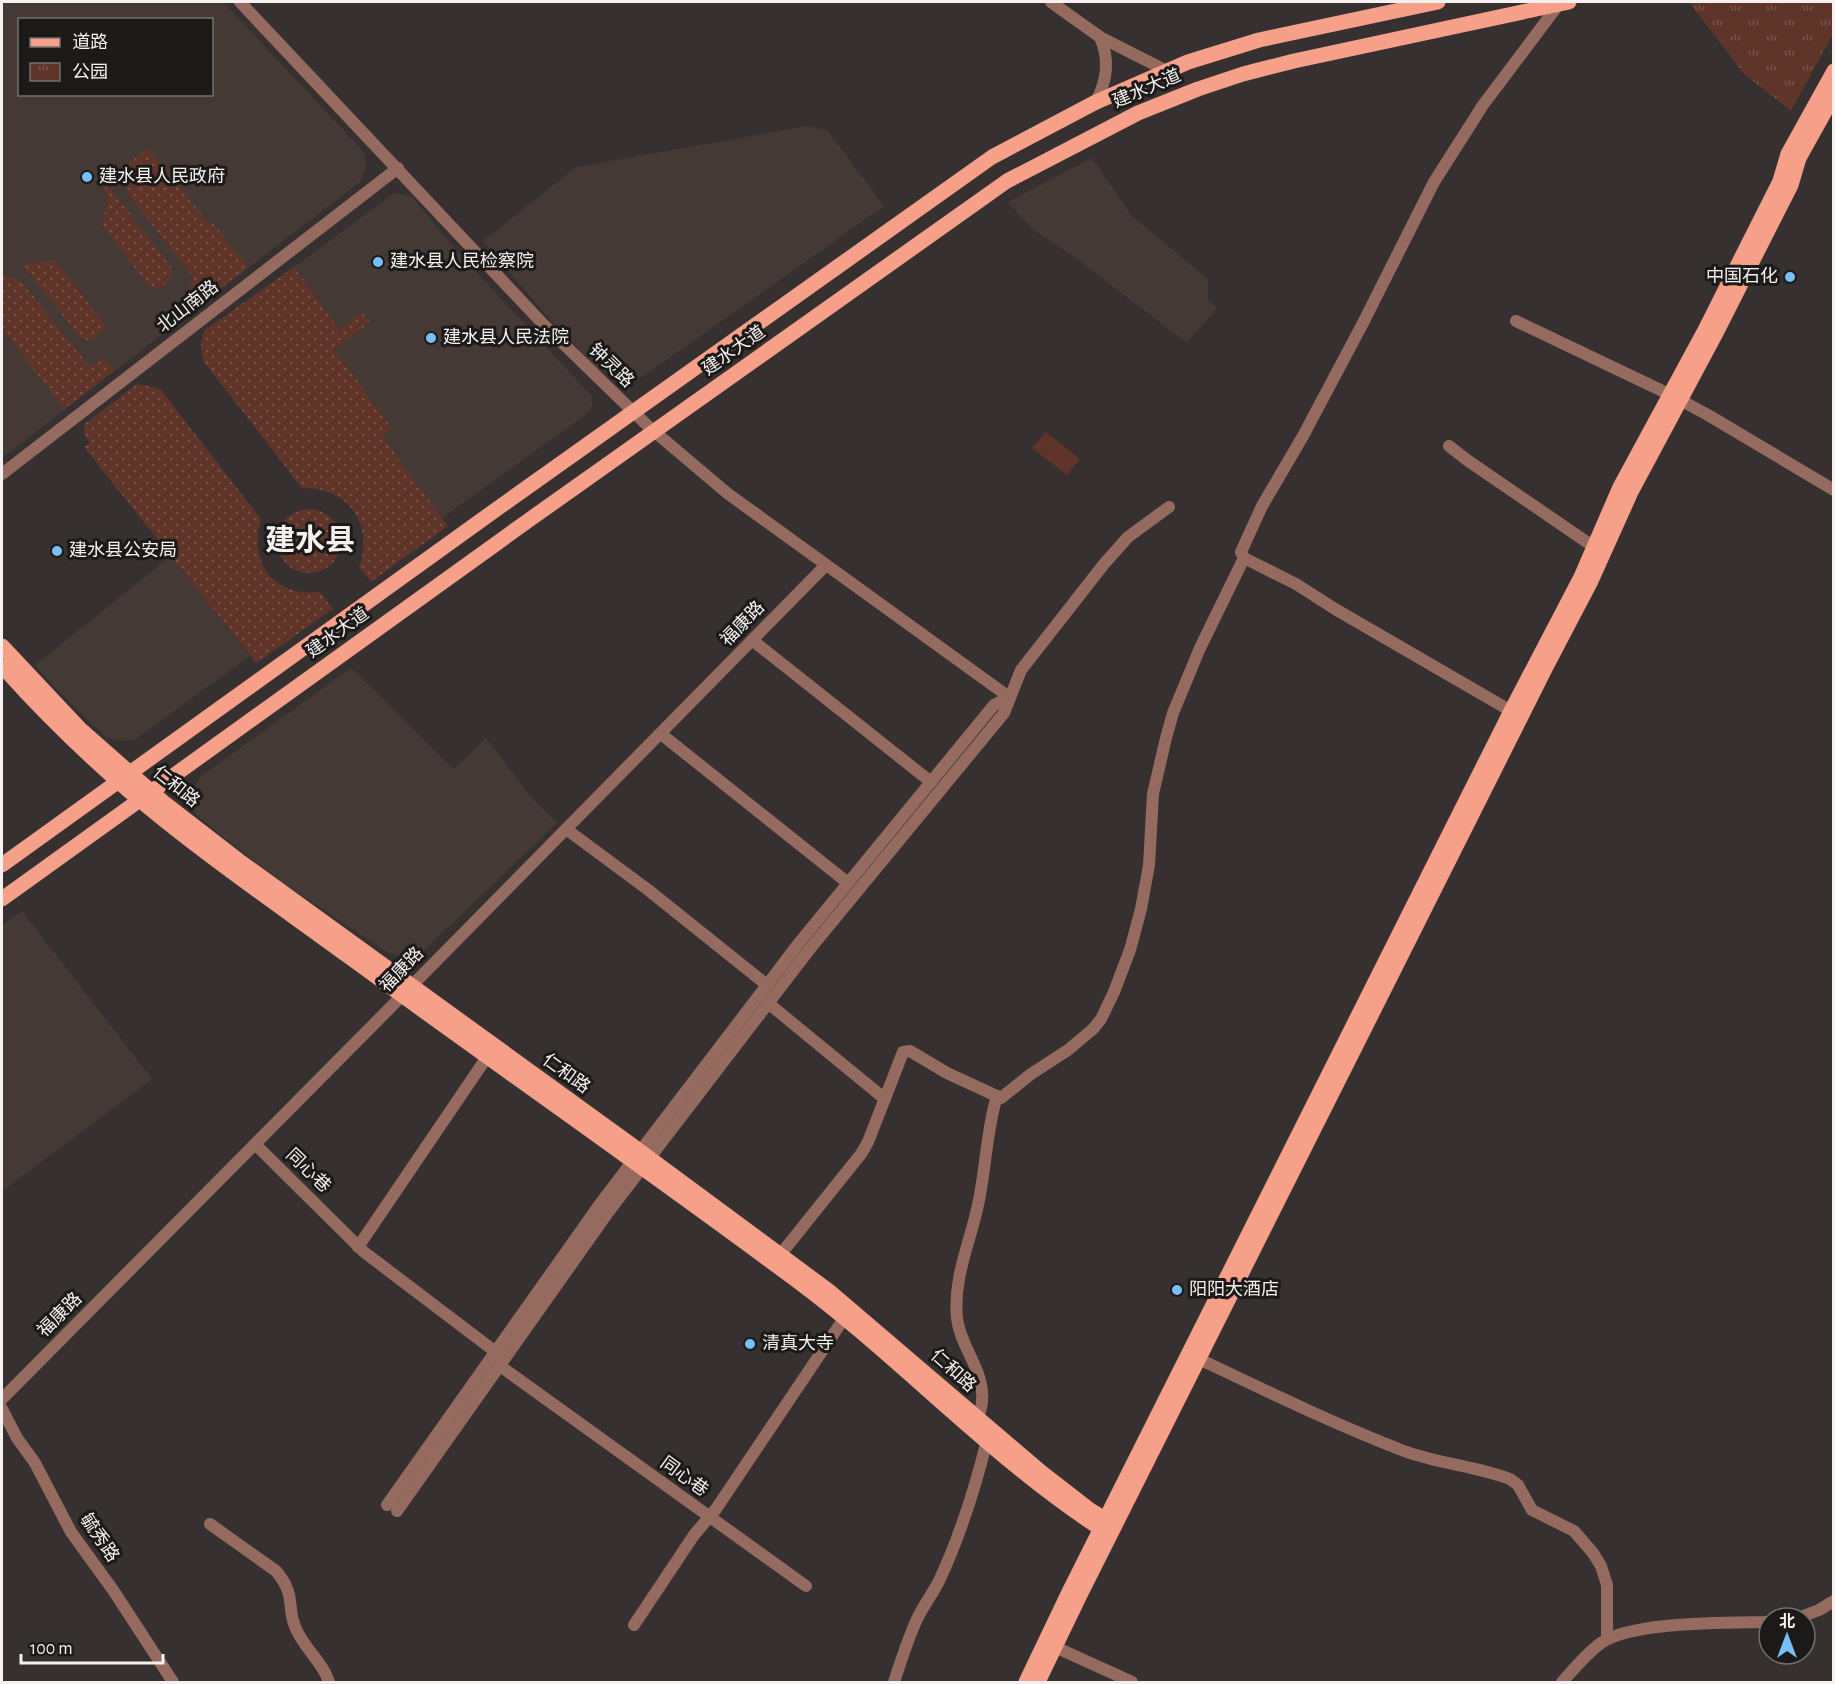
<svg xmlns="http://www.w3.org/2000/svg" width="1835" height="1684" font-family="'Alegreya Sans','Noto Sans SC',sans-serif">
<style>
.built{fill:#453936;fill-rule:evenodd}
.grass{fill:url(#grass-dots)}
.park{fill:url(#park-tufts)}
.pitch{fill:#5f3429}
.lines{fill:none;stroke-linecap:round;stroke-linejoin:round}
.minor{stroke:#956a5f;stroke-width:12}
.major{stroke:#f6a089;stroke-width:15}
.poi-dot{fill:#77c0f7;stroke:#1c1a19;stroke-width:2}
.labels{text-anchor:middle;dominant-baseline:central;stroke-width:6;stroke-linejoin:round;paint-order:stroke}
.street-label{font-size:18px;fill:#f4f1f0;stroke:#1c1a19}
.poi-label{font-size:18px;fill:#f4f1f0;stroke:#1c1a19;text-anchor:start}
.town-label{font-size:30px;font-weight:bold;fill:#f4f1f0;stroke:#1c1a19}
</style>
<defs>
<pattern id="grass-dots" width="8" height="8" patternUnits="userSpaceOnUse" patternTransform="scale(1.5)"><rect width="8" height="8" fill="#5f3429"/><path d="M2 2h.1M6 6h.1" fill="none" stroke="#775248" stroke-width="1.8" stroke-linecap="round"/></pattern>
<pattern id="park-tufts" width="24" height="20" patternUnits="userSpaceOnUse" patternTransform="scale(1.5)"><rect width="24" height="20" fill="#5f3429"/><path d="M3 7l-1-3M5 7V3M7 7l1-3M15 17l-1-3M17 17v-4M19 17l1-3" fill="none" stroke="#775248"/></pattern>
</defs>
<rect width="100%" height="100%" fill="#363130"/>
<g class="built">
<path d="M3,2H223L364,152L366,166L361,181L2,458V3ZM20,20H212V94H20Z"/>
<path d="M807,126L828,131L884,206L644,376L631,379L618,378L596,368L546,315L483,241L576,167Z"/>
<path d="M1092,158L1131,215L1208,279V301L1217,308L1187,343L1077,259L1032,229L1008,202Z"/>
<path d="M398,193L412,197L463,258L592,396V405L588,413L442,518L381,436L392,428L334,349L370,323L339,329L294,267L393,194Z"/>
<path d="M171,556L250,656L134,740L116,741L105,736L60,693L35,665Z"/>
<path d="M351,668L454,769L486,738L532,798L557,823L420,954L414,955L403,957L389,953L278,880L196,815L192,805L194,788L200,777Z"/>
<path d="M22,911L152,1079L2,1191V925Z"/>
</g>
<g class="grass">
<path d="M148,148L210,225L213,223L248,267L199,305L191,291L192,276L128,194L127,165Z"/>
<path d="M107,185L171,266V276L165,285L152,290L102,225L107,204L105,186Z"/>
<path d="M55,260L106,326L94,339L87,340L80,337L23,265Z"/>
<path d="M294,267L339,329L363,313L370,323L334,349L392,428L382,436L448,526L371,582L359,567C375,524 347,486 302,488L204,362C201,350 199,341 205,330Z"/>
<path d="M2,274L23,283L88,365L92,366L103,357L115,370L64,409L2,328Z"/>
<path d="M137,384L150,386L161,390L261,519C248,563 273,597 320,592L333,609L256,663L84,447L90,443L84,434L85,424Z"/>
<circle cx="309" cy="541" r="32"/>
</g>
<path class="park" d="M1689,2H1833V34L1791,111L1744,74Z"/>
<path class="pitch" d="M1046,432L1080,459L1067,475L1032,448Z"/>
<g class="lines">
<g class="minor">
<path d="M240,2L544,325L649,427L727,493L1009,697"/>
<path d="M1051,2L1100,37L1167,71"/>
<path d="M1096,102C1107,80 1110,60 1100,37"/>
<path d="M1516,321L1671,395L1708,415L1834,490"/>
<path d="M1449,446L1467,460L1594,547"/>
<path d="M2,474L398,168"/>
<path d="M1244,558L1296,584L1335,609L1511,711"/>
<path d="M752,640L931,782"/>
<path d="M661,734L848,883"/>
<path d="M566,829L647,889L767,985"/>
<path d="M768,1003L885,1099"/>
<path d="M255,1144L364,1252L501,1356"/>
<path d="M358,1247L487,1057"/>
<path d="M780,1255L861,1154L868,1142L903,1052L910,1051L947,1073L1001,1098L1031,1074L1068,1050L1093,1029L1101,1019L1114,992L1130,950L1141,909L1149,865L1153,794L1166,738L1173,713L1200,648L1244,558L1241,552L1262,506L1303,436L1363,323L1434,182L1483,105L1559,4"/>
<path d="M1199,1359C1266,1391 1334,1424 1404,1451C1439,1464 1476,1466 1510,1479L1518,1485L1532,1510L1574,1531L1593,1553L1601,1566L1607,1585V1639"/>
<path d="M500,1366L806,1586"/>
<path d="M2,1399L380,1018L826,565"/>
<path d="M2,1409L17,1438L35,1463L71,1532L113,1590L173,1682"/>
<path d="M978,1419C979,1413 982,1407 982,1401C985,1371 960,1347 957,1318C953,1278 970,1243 978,1205C986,1169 986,1132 997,1096"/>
<path d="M387,1505L600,1204L799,943L994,705L1009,697"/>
<path d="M397,1511L609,1211L809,950L1004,713L1021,670L1104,564L1128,537L1169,507"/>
<path d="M210,1524L276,1571C298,1597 285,1608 297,1631C306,1650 323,1663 329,1682"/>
<path d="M1798,1618L1819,1610L1834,1601"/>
<path d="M634,1625L694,1535L716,1509L845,1317"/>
<path d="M1055,1647L1132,1682"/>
<path d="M894,1682C901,1661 908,1638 918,1617C924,1605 933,1593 939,1581C960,1536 975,1489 987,1440"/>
<path d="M1562,1682C1573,1670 1587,1653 1601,1643C1632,1621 1728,1623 1769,1622"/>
</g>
<g class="major">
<path d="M2,646L80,729L163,802L238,860L629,1143L829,1291L1041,1472L1090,1510L1113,1524"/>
<path d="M2,666C41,710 83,751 128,790C198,850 274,902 348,956C497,1065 648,1170 796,1280C904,1360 995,1462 1109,1534"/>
<path d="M2,865L501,506L992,157L1096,102L1188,62L1259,40L1438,2"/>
<path d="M2,899L529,520L1007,181L1138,113L1198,89L1243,74L1294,61L1569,2"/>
<path d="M1026,1682L1069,1592L1511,711L1581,577L1620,487L1705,330L1780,181L1788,154L1834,71"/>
<path d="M1038,1682L1079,1597L1546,667L1591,581L1631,492L1715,335L1791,185L1799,158L1834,95"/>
</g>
</g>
<g class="poi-dot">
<circle cx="87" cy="177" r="6"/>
<circle cx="378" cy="262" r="6"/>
<circle cx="1790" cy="277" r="6"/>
<circle cx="431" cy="338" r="6"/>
<circle cx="57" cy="551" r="6"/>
<circle cx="1177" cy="1290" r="6"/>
<circle cx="750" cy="1344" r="6"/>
</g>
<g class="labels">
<g class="street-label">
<text transform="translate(1147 89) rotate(-23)">建水大道</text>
<text transform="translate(188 307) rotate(-38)">北山南路</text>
<text transform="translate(734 351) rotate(-35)">建水大道</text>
<text transform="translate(611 366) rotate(44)">钟灵路</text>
<text transform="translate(743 624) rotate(-46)">福康路</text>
<text transform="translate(338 633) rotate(-36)">建水大道</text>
<text transform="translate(176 787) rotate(39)">仁和路</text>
<text transform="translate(402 970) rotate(-46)">福康路</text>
<text transform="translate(566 1074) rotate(36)">仁和路</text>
<text transform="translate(308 1171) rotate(44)">同心巷</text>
<text transform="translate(60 1315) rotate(-45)">福康路</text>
<text transform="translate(953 1371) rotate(42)">仁和路</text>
<text transform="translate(684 1477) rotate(36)">同心巷</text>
<text transform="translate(99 1538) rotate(56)">毓秀路</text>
</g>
<g class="poi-label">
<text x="99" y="177">建水县人民政府</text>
<text x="390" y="262">建水县人民检察院</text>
<text x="1778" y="277" text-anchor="end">中国石化</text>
<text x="443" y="338">建水县人民法院</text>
<text x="69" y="551">建水县公安局</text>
<text x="1189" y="1290">阳阳大酒店</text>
<text x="762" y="1344">清真大寺</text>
</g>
<g class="town-label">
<text x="310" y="541">建水县</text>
</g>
</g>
<rect width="1835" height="1684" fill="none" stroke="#f4f1f0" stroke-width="6"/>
<rect x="18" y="18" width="195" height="78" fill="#1c1a19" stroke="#72706f" stroke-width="1.5"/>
<rect x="30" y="38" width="30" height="9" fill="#f6a089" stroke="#72706f" stroke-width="1.5"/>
<text x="72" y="48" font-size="18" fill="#f4f1f0">道路</text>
<rect x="30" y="63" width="30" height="18" fill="url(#park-tufts)" stroke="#72706f" stroke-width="1.5"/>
<text x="72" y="78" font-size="18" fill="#f4f1f0">公园</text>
<g transform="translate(1787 1636)"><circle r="28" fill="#1c1a19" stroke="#72706f" stroke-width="1.5"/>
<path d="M0-4.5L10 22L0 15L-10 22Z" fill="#77c0f7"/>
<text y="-9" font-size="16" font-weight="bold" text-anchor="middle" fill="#f4f1f0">北</text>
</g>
<path d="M21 1654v9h142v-9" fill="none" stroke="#f4f1f0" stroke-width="3"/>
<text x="30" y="1654" font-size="18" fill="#f4f1f0" stroke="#1c1a19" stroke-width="4.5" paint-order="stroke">100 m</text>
</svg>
